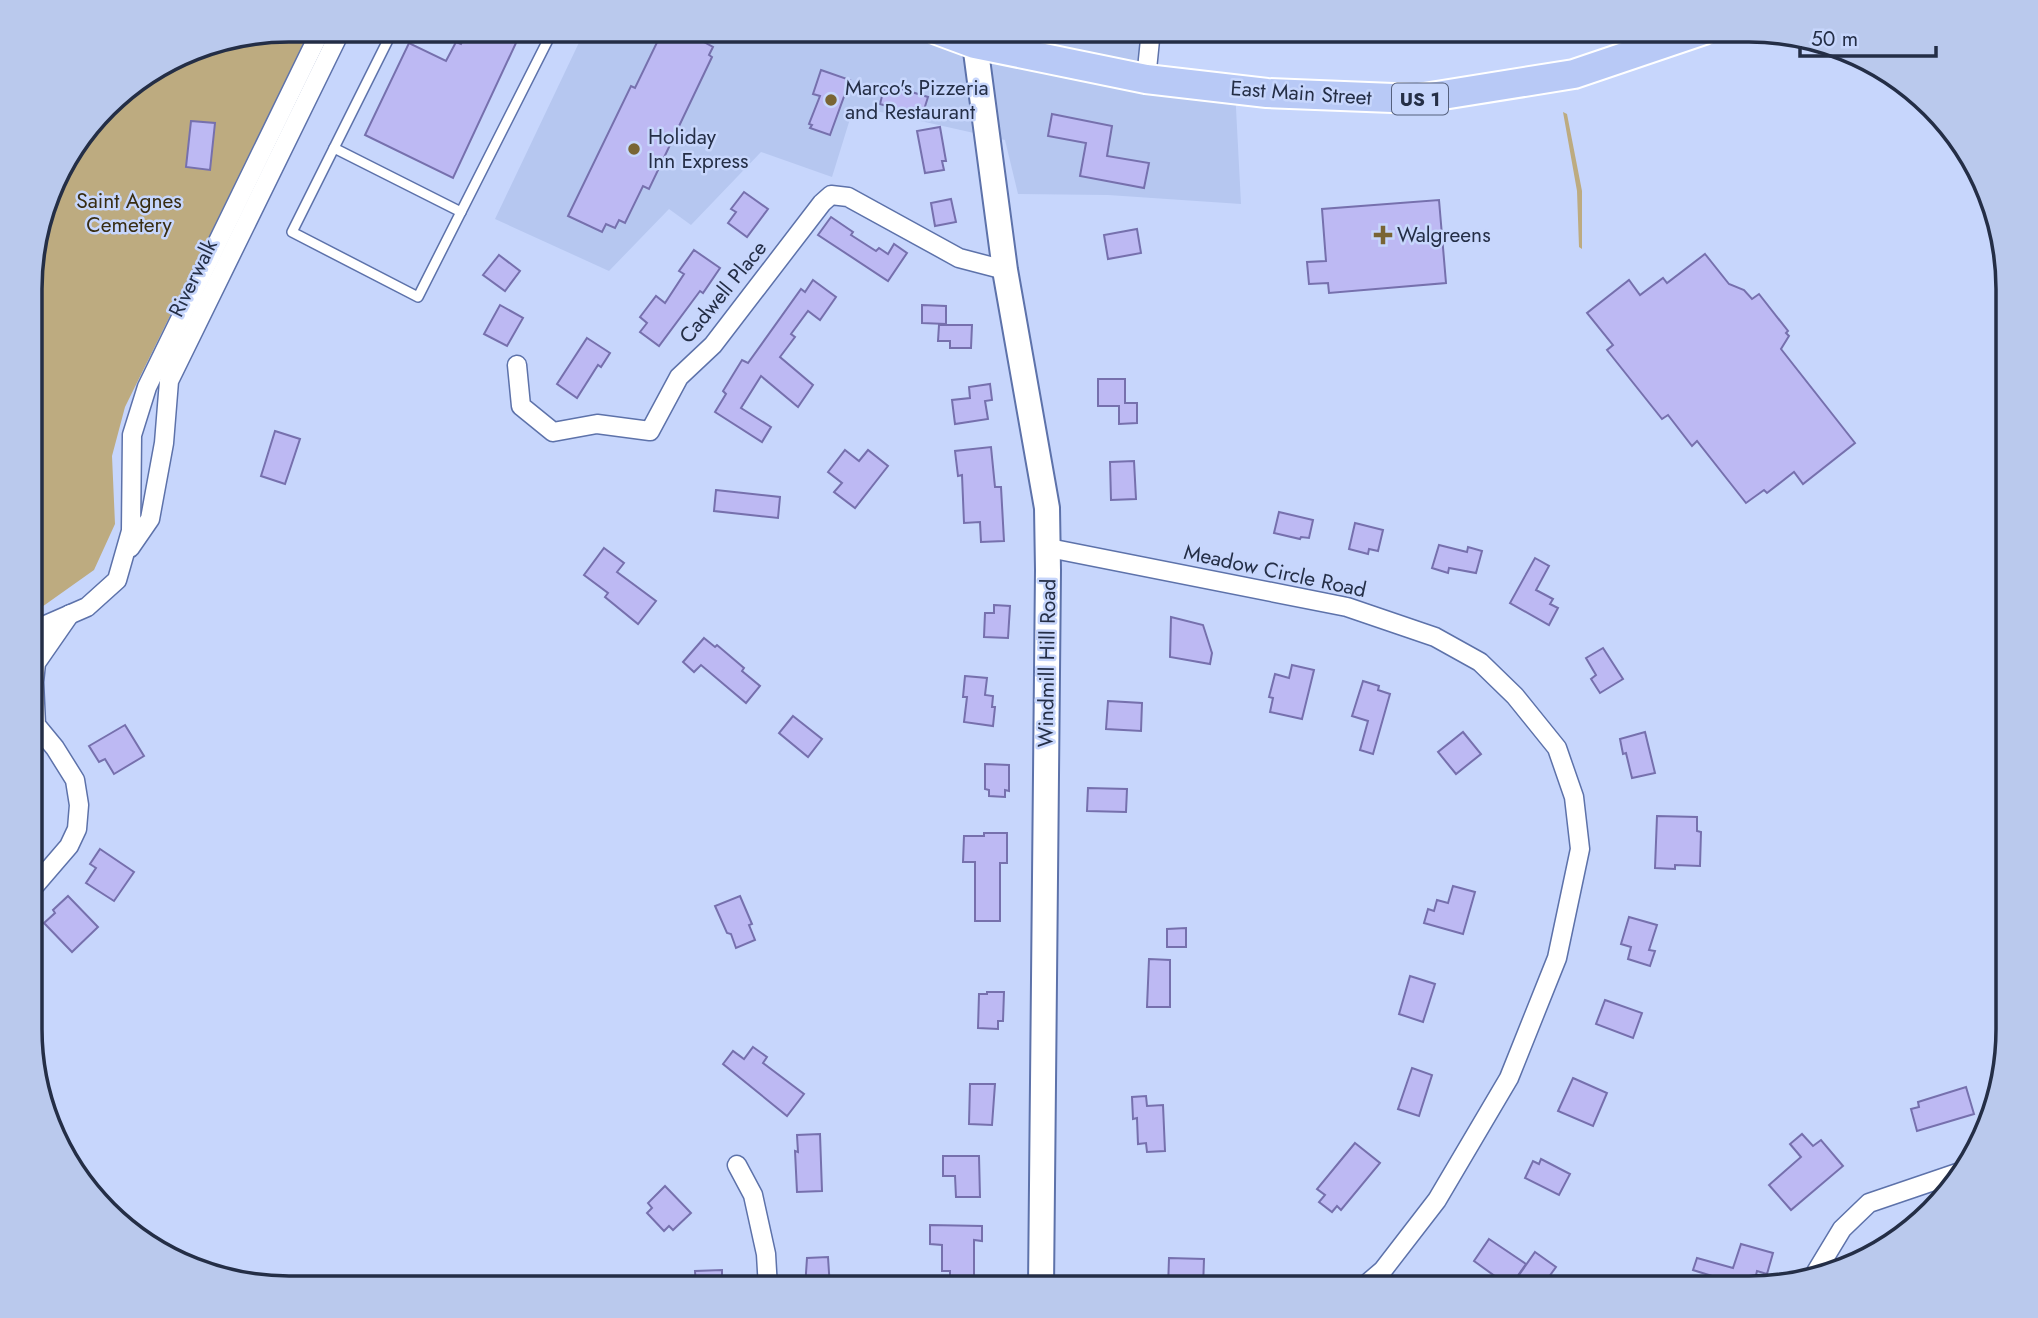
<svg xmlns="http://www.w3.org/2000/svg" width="2038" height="1318" font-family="Jost,sans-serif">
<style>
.built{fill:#b6c7f0}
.green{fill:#bdab80}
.building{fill:#bdb9f3;stroke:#7670ad;stroke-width:2}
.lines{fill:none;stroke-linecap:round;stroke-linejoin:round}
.lane-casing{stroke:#5d72aa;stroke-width:12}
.street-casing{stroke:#5d72aa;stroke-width:21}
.secondary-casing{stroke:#5d72aa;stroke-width:28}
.primary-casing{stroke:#fff;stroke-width:32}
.path{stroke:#909ebf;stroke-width:3.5;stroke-dasharray:3.5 5;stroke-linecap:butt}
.lane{stroke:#fff;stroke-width:9}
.street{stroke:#fff;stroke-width:18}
.secondary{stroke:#fff;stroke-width:24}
.primary{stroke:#b8c9f6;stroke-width:28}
.poi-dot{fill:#796534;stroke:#c7d6fc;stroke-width:2.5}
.labels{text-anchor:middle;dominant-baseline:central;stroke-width:5;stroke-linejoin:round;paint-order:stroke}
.shield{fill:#c7d6fc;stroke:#55607d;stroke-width:2}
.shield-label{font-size:19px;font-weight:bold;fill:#242e46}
.poi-label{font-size:21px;fill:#242e46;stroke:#c7d6fc;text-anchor:start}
.street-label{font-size:21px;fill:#242e46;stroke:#c7d6fc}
.park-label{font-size:21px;fill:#382d12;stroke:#c7d6fc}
.rim{fill:none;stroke:#242e46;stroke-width:3.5}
</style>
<rect width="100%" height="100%" fill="#c7d6fc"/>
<path class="built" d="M585,30H1158L1146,79L1235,89L1241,204L1108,195L1018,194L1005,140L854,106L832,177L761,152L691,225L669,209L609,271L495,219Z"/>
<g class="green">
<path d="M289,30H311L125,407L112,456L115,524L94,570L32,614V255L57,174L118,94L190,49Z"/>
<path d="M1563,112L1567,114L1582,191V249L1579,247L1577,191Z"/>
</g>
<g class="building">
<path d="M468,30H522L453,178L365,135L409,43L446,61L456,42L461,44Z"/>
<path d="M663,30H708L704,42L713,47L709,55L712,57L649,189L643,186L625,223L619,220L615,228L606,224L602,232L568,216L631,86L635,88Z"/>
<path d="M821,70L850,80L830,135L810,128L812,125L809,124L820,96L813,94Z"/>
<path d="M885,84L928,97L922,116L880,104Z"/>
<path d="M1052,114L1112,126L1107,156L1149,163L1144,188L1080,176L1086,143L1048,136Z"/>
<path d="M191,121L215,123L210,170L186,167Z"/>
<path d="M940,127L946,161H942L944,170L925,173L917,131Z"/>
<path d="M744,192L768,209L747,237L728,223L736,212L731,209Z"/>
<path d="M951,199L956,222L935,226L931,203Z"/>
<path d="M1439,200L1446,283L1329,293L1328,283L1309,284L1307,262L1326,261L1322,209Z"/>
<path d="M831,217L853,232L851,235L876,251L879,248L888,254L894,244L907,253L888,281L818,235Z"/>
<path d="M1137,229L1141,253L1108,259L1104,235Z"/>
<path d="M694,250L720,268L703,293L700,291L659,346L640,332L647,323L640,317L656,296L665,303L684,274L679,271Z"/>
<path d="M1705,254L1729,284L1744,290L1752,299L1759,294L1788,331L1786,333L1789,336L1781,349L1855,443L1803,484L1794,472L1767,493L1764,490L1746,503L1697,441L1692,446L1668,415L1662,419L1607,350L1613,345L1587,313L1629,280L1640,295L1663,278L1667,283Z"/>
<path d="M499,255L520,271L505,291L483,275Z"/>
<path d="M813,280L836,297L820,320L808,311L791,334L795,337L780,357L813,385L798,407L761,376L741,408L771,427L762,442L715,412L726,394L723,391L742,360L748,363L801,289L805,292Z"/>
<path d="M500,305L523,318L507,346L484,334Z"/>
<path d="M922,305L946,306V324L922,323Z"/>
<path d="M939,325H972L971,348H950V341H938Z"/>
<path d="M587,338L610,353L601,367L598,365L577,398L557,384Z"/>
<path d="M1098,379H1125V403H1137V423L1119,424V406H1098Z"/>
<path d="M990,384L992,400L985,401L988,419L955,424L952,400L970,398L969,387Z"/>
<path d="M275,431L300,439L285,484L261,476Z"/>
<path d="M991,447L995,487H1001L1004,541L981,542L980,522L964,523L962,475L958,476L955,451Z"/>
<path d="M845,450L859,461L868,450L888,466L855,508L834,492L842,483L828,472Z"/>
<path d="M1134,461L1136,499L1111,500L1110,462Z"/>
<path d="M716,490L780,497L778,518L714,511Z"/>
<path d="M1279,512L1313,520L1309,538L1301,537L1300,539L1274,533Z"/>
<path d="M1355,523L1383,530L1378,551L1369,549L1368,554L1349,549Z"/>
<path d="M1439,545L1467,552L1468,547L1482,551L1476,573L1449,568L1448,573L1432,568Z"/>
<path d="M604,548L624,563L617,572L656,601L638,624L605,597L608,593L584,575Z"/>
<path d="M1535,558L1549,566L1536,590L1553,599L1550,604L1558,608L1549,625L1510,603Z"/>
<path d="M994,605L1010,606L1008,638L984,637L985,613H994Z"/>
<path d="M1171,617L1203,625L1212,653L1210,664L1170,657Z"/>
<path d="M704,638L715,647L717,645L744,668L742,671L760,686L746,703L701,665L694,672L683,662Z"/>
<path d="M1603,648L1623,679L1600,693L1591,679L1596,675L1586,658Z"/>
<path d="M1292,665L1314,670L1302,719L1270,712L1273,698L1269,697L1275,674L1289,678Z"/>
<path d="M965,676L987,678L985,695L993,696L992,707H995L993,726L964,722L967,697H963Z"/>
<path d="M1363,681L1379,686L1378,690L1390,694L1373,754L1360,750L1368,721L1352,716Z"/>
<path d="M1108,701L1142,703L1141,731L1106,729Z"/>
<path d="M793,716L822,739L808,757L779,733Z"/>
<path d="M125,725L144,756L114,774L105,759L99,762L89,746Z"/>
<path d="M1463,732L1481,754L1456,774L1438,752Z"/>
<path d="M1645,732L1655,773L1632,778L1626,753L1623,754L1620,739Z"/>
<path d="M985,764L1009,765V791L1005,790V797L989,796V790L985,789Z"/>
<path d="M1088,788L1127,789L1126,812L1087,811Z"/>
<path d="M1657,816L1697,817V831L1701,832L1700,866L1675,865V869L1655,868Z"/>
<path d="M984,833H1007V863H1000V921H975V862H963L964,836H984Z"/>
<path d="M100,849L134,872L114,901L86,883L96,868L90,864Z"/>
<path d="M1453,886L1475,892L1463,934L1424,923L1428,909L1434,911L1437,900L1448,903Z"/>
<path d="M68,896L98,927L72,952L44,923L55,913L53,910Z"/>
<path d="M740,896L752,924L749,925L755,940L736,948L731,934L727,933L715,906Z"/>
<path d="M1629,917L1657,925L1649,950L1655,951L1650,966L1628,959L1631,947L1621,944Z"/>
<path d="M1186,928V947H1167V929Z"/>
<path d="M1149,959L1170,960V1007H1147Z"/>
<path d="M1410,976L1435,984L1423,1022L1399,1014Z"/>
<path d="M987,992H1004L1003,1021H998V1029L978,1028L979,994H987Z"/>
<path d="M1605,1000L1642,1013L1633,1038L1596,1024Z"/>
<path d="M753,1047L767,1057L763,1063L804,1094L787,1116L723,1064L733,1051L744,1059Z"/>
<path d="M1412,1068L1432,1075L1419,1116L1398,1109Z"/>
<path d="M1573,1078L1607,1093L1593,1126L1558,1111Z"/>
<path d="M970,1084H995L992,1125L969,1124Z"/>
<path d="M1966,1087L1974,1114L1917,1131L1911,1109L1919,1107L1918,1102Z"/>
<path d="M1146,1096L1147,1106L1163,1105L1165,1151L1147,1152L1146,1143L1138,1144L1137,1118L1133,1119L1132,1097Z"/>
<path d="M820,1134L822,1191L797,1192L795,1151L798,1152L797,1135Z"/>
<path d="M1802,1134L1813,1146L1821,1140L1843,1166L1791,1210L1769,1185L1801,1157L1790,1144Z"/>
<path d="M1355,1143L1380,1163L1341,1210L1337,1206L1332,1212L1319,1202L1325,1195L1317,1189Z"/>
<path d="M943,1156H979L980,1197H956L955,1176H943Z"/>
<path d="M1541,1159L1570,1174L1559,1195L1525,1178L1533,1161L1539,1164Z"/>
<path d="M665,1186L691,1213L673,1230L669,1226L664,1231L647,1213L652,1208L648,1203Z"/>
<path d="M930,1225L982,1226V1241L974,1240V1288H950V1271H942V1245L930,1244Z"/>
<path d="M1489,1239L1526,1264L1510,1287L1474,1261Z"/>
<path d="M1741,1244L1773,1253L1767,1274L1757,1271L1753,1288H1726L1728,1281L1693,1270L1697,1258L1733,1268Z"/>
<path d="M1535,1252L1556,1267L1541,1288L1519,1275Z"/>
<path d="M828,1257L830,1288H805L807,1258Z"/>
<path d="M1169,1258L1204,1259L1203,1288H1168Z"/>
<path d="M722,1270V1288H696L695,1271Z"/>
</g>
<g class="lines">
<g class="lane-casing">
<g id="lane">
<path d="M393,30L292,232L418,297L553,30"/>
<path d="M334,148L461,212"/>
</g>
</g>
<g class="street-casing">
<g id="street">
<path d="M1146,79L1151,30"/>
<path d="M517,365L521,406L553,432L597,424L650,431L679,377L713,345L822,203L831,195L848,197L959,258L1005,270"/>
<path d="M130,548L150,519L164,443L169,381L341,30"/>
<path d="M1049,548L1347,607L1435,637L1480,662L1515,696L1557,748L1574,797L1580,849L1557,958L1509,1078L1437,1200L1383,1270L1362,1288"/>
<path d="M32,636L48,624L87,607L117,580L131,531L132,435L147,387L321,30"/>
<path d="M32,889L69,846L77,829L79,805L75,780L55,748L36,725L34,682L36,663L70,614"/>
<path d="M737,1165L753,1195L766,1254L768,1288"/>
<path d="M1816,1272L1842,1229L1869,1203L1966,1170"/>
</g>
</g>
<g class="secondary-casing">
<path id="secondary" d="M975,44L1005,270L1047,508L1048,570L1041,1288"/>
</g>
<g class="primary-casing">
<path id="primary" d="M937,30L975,44L1146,79L1267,93L1418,99L1574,74L1704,30"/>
</g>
<path class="path" d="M1477,30L1487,32L1494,30"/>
<use href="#lane" class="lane"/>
<use href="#street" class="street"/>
<use href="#secondary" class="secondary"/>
<use href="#primary" class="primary"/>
</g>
<g class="poi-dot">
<circle cx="831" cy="100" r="7"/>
<circle cx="634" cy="149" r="7"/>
<path d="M1379.5 224.5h7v7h7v7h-7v7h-7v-7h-7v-7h7z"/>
</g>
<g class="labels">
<rect class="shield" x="1392" y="83.5" width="56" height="31" rx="5"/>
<g class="shield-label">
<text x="1420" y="99">US 1</text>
</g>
<g class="poi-label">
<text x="845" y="88">Marco's Pizzeria<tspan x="845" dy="24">and Restaurant</tspan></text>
<text x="648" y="137">Holiday<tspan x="648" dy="24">Inn Express</tspan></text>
<text x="1397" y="235">Walgreens</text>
</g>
<g class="street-label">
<text transform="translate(1301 93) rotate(4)">East Main Street</text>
<text transform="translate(193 278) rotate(-64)">Riverwalk</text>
<text transform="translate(723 292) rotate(-51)">Cadwell Place</text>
<text transform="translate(1275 571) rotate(12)">Meadow Circle Road</text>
<text transform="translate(1047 663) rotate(-89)">Windmill Hill Road</text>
</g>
<g class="park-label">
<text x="129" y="201">Saint Agnes<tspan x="129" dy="24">Cemetery</tspan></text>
</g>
</g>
<path d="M0 0H2038V1318H0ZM289 42H1749A247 247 0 0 1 1996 289V1029A247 247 0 0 1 1749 1276H289A247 247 0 0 1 42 1029V289A247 247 0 0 1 289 42Z" fill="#bac9ed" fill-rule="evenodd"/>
<path class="rim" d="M289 42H1749A247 247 0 0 1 1996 289V1029A247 247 0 0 1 1749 1276H289A247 247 0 0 1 42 1029V289A247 247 0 0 1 289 42Z"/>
<path d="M1800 46v10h136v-10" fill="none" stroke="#242e46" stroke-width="3.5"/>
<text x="1811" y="46" font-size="21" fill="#242e46" stroke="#c7d6fc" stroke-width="5" paint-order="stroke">50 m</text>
</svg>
